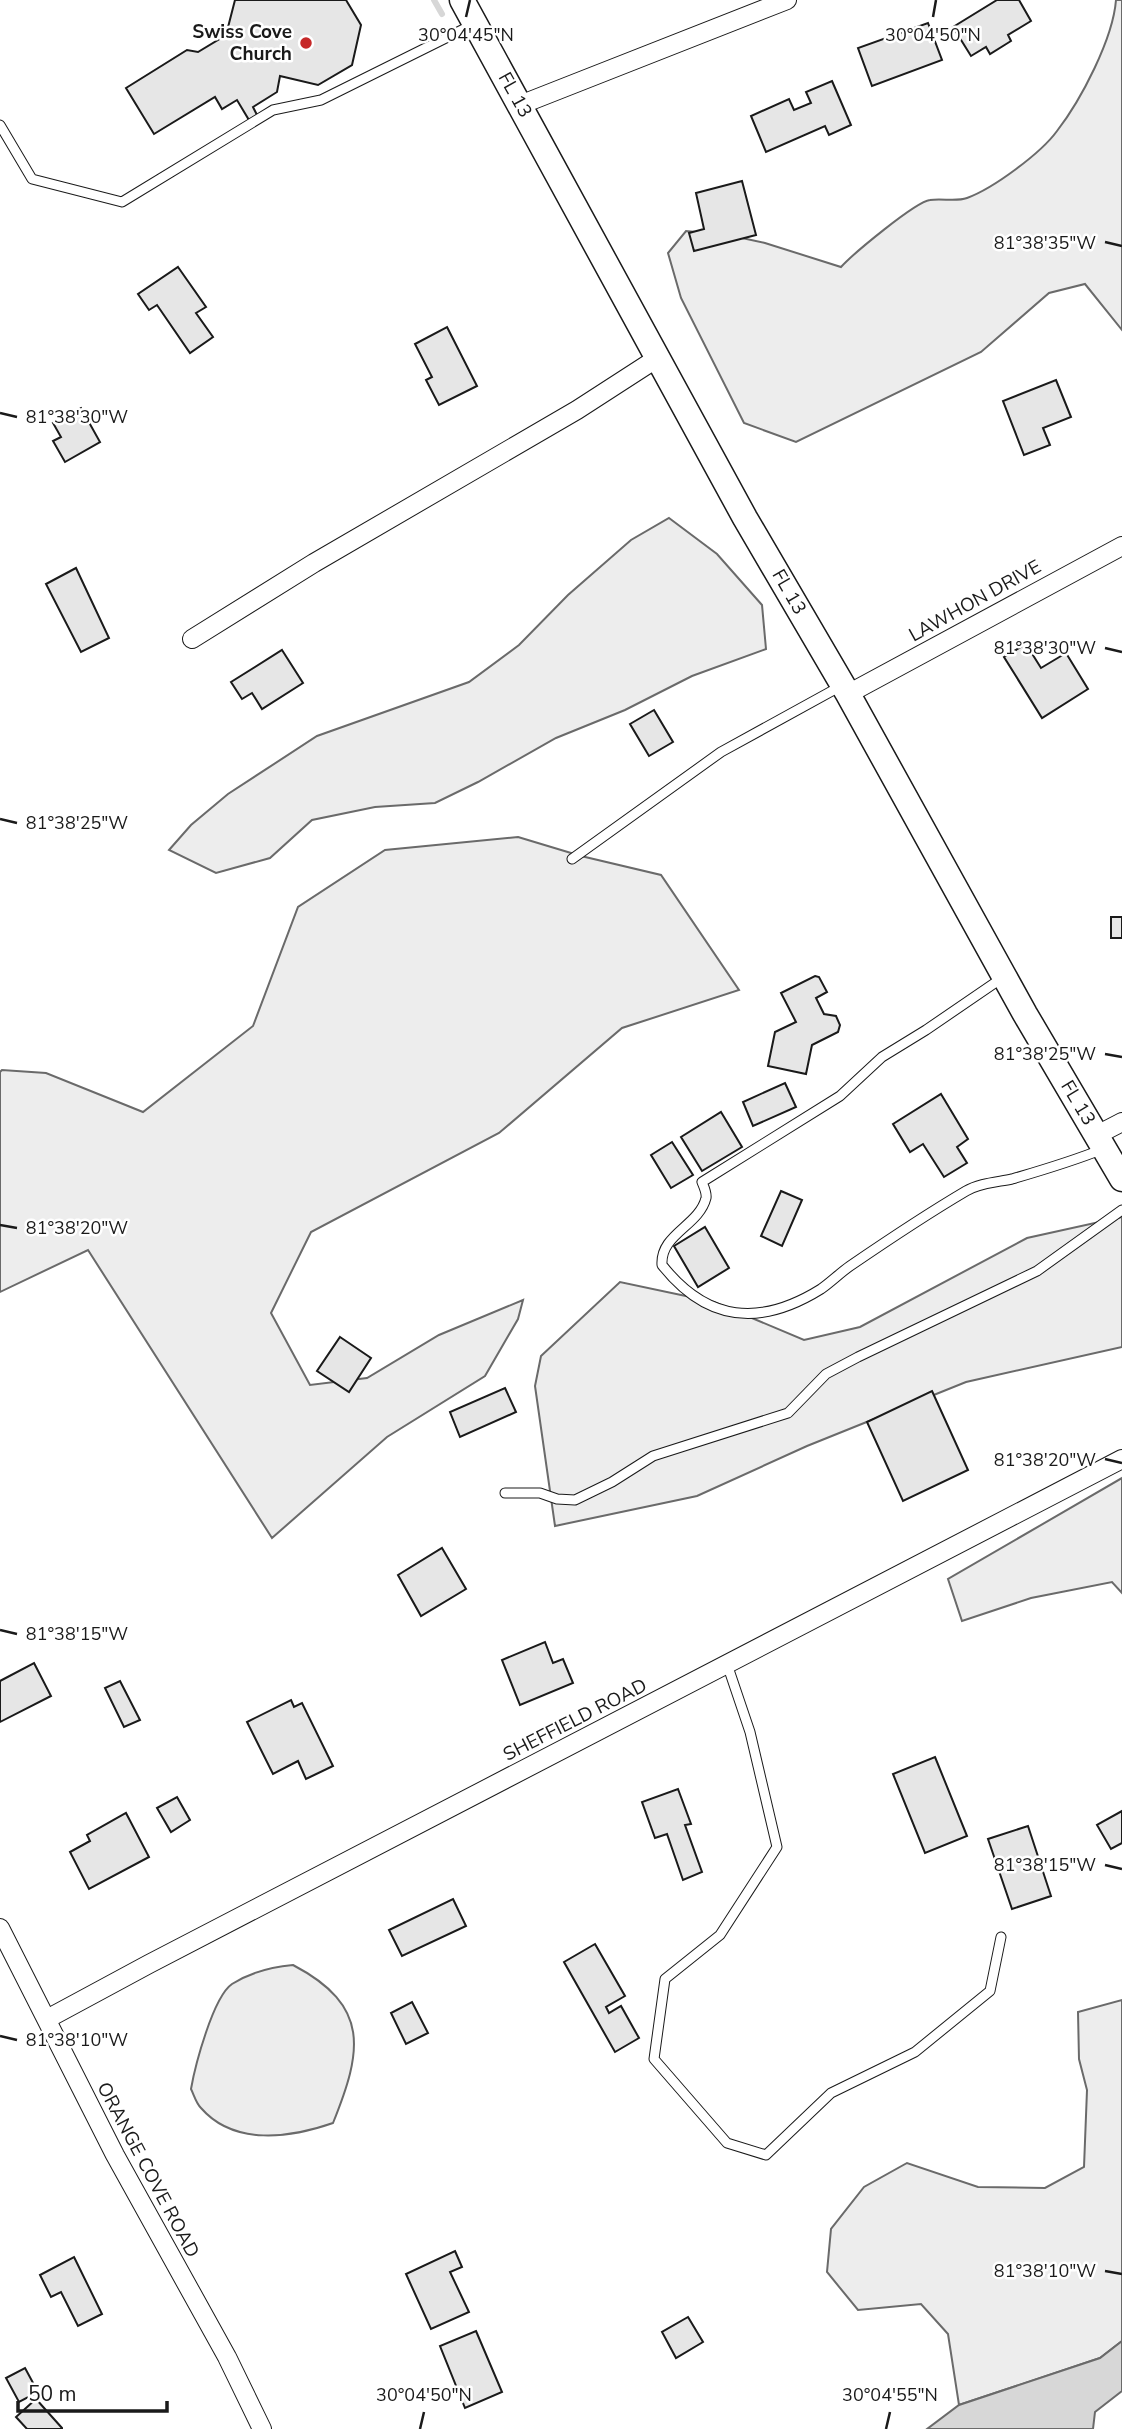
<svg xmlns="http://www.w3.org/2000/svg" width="1122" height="2429" font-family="'Nunito Sans',sans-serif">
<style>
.green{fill:#ededed;stroke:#6a6a6a;stroke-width:2}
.water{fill:#d7d7d7;stroke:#6a6a6a;stroke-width:2}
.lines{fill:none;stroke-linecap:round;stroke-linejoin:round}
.stream{stroke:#d7d7d7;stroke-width:6}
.building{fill:#e6e6e6;stroke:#1a1a1a;stroke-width:2}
.service-casing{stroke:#1a1a1a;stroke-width:11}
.minor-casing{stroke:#1a1a1a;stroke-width:20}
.secondary-casing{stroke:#1a1a1a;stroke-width:27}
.service{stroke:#fff;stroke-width:9}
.minor{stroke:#fff;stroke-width:18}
.secondary{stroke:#fff;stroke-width:24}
.ticks{fill:none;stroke:#1a1a1a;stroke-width:2.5}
.poi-dot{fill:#c62828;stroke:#fff;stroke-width:2.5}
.labels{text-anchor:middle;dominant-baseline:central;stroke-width:5;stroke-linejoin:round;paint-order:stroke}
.poi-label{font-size:19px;font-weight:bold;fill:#1a1a1a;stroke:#fff;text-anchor:end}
.street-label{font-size:19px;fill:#1a1a1a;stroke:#fff}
.ticks-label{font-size:18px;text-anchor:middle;fill:#1a1a1a;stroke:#fff;stroke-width:5;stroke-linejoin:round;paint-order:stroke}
</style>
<rect width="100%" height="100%" fill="#fff"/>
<g class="green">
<path d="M1116,0H1122V330L1085,284L1049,293L981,352L796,442L744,423L681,298L668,253L686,231L728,235L765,243L841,267C853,254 915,202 930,200C942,198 956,202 967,198C994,188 1041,153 1057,131C1081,100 1113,39 1116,0Z"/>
<path d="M669,518L717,554L762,605L766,649L692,676L625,710L556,738L478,782L435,803L375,807L312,820L270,858L216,873L169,850L191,825L228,794L317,736L469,682L519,645L568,595L631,540Z"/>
<path d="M518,837L581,856L661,875L739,990L622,1028L499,1133L311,1232L271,1313L310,1385L367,1378L439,1335L523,1300L518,1319L485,1376L387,1437L272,1538L88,1250L0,1292V1072L2,1070L46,1073L143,1112L253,1026L298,907L385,850Z"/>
<path d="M1122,1217V1347L966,1382L807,1446L697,1496L555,1526L535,1386L541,1356L620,1282L714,1302L804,1340L860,1327L1027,1238Z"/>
<path d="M1122,1478V1593L1112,1582L1031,1598L962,1621L948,1579Z"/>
<path d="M293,1965C371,2006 362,2051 333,2123C290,2138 234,2146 201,2108C196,2103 194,2095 191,2089C195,2066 213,1997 232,1984C251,1972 271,1967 293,1965Z"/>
<path d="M1122,2000V2341L1100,2358L959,2405L948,2334L921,2304L858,2310L827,2272L831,2229L864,2187L907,2163L978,2187L1045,2188L1084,2167L1087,2090L1079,2059L1078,2012Z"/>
</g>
<path class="water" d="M1122,2341V2391L1095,2412L1093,2429H927L959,2405L1100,2358Z"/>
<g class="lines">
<path class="stream" d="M434,0L442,14"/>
</g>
<g class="building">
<path d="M235,0H346L361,25L352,65L318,85L280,76L277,92L253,107L257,115L249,120L237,100L222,109L215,97L154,134L126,88L187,50L198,52L226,35Z"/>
<path d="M997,0H1019L1031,21L1008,35L1011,41L990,54L986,47L971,56L953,27Z"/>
<path d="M928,23L942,60L872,86L858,48Z"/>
<path d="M832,81L851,125L829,135L825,126L766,152L751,116L789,99L794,110L811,103L806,92Z"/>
<path d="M742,181L756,235L694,251L689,233L704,229L696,193Z"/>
<path d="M178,267L206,307L196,313L213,337L190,353L157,305L149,310L138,294Z"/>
<path d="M447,327L477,386L439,405L426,380L432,377L415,344Z"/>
<path d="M1056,380L1071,417L1043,428L1050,445L1024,455L1003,401Z"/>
<path d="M81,408L100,442L65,462L53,441L61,437L53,423Z"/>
<path d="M76,568L109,638L81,652L46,584Z"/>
<path d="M1026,644L1041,668L1066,653L1088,689L1042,718L1004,657Z"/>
<path d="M282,650L303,683L262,709L252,693L242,699L231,682Z"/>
<path d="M654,710L673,742L649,756L630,724Z"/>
<rect x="1111" y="917" width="11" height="21"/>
<path d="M815,976L819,977L827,992L816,998L824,1014L836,1016L840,1025L838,1032L812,1045L806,1074L768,1066L775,1032L796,1022L781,993Z"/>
<path d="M785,1083L796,1107L753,1126L743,1102Z"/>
<path d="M941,1094L968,1139L957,1147L967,1163L944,1177L923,1144L910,1152L893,1124Z"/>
<path d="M721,1112L742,1147L702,1171L681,1137Z"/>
<path d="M672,1142L693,1175L671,1188L651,1155Z"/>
<path d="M781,1191L802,1200L782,1246L761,1236Z"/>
<path d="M705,1227L729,1268L698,1287L674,1246Z"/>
<path d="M340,1337L371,1358L349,1392L317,1371Z"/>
<path d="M505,1388L516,1412L460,1437L450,1412Z"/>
<path d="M932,1391L968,1470L903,1501L867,1422Z"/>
<path d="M442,1548L466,1589L421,1616L398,1575Z"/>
<path d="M545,1642L553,1663L563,1659L573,1683L520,1705L502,1660Z"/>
<path d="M34,1663L51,1696L0,1722V1681Z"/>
<path d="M120,1681L140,1720L124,1727L105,1688Z"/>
<path d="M291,1700L294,1707L302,1703L333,1766L306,1779L298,1761L273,1774L247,1722Z"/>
<path d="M935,1757L967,1836L925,1853L893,1774Z"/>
<path d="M678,1789L691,1824L685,1825L702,1872L683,1880L667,1834L655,1838L642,1802Z"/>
<path d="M177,1797L190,1820L171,1832L157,1808Z"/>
<path d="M1122,1811V1843L1111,1849L1097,1825Z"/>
<path d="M126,1813L149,1857L89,1889L70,1852L90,1841L87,1835Z"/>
<path d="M1028,1826L1051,1896L1012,1909L988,1839Z"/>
<path d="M453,1899L466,1926L402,1956L389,1930Z"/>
<path d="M595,1944L625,1996L606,2007L609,2013L621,2006L639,2038L615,2052L564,1962Z"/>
<path d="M412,2002L428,2033L406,2044L391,2013Z"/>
<path d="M455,2251L462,2267L450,2272L469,2312L431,2329L406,2274Z"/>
<path d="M74,2257L102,2314L78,2326L61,2292L51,2297L40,2275Z"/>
<path d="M688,2317L703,2342L676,2358L662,2332Z"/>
<path d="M476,2331L502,2392L465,2408L440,2346Z"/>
<path d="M25,2368L38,2392L19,2402L6,2378Z"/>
<path d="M36,2399L62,2428V2429H27L16,2417Z"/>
</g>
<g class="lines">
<g class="service-casing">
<g id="service">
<path d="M0,125L32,179L122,202L273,110L321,100L474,24"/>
<path d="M572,859L721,752L841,686"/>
<path d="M1002,978L926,1030L882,1057L840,1096L702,1182C704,1187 707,1193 706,1198C699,1226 660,1234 662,1265C707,1322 760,1327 821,1289C831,1282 840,1273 850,1266C888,1240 927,1214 966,1191C979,1183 998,1182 1012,1179C1043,1170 1073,1161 1103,1149"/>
<path d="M505,1493H540L557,1499L575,1500L612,1482L653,1456L788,1413L826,1374L858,1357L1037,1271L1122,1210"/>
<path d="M727,1664L750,1732L777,1847L720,1935L665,1979L654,2059L727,2143L766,2155L831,2093L915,2052L990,1991L1001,1937"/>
</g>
</g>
<g class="minor-casing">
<g id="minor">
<path d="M520,105L787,0"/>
<path d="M192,639L314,563L577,410L659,357"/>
<path d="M848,694L1122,546"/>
<path d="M1097,1135L1122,1122"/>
<path d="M0,1928L115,2155L227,2357L262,2429"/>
<path d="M47,2019L149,1964L1122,1459"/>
</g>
</g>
<g class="secondary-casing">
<path id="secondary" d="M462,0L745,518L848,694L1025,1014L1122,1179"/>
</g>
<use href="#service" class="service"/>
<use href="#minor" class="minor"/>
<use href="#secondary" class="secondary"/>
</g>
<path class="ticks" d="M466,17L470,0M933,17L936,0M1105,242L1122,246M0,413L17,417M1105,648L1122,652M0,819L17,823M1105,1054L1122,1057M0,1225L17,1228M1105,1459L1122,1463M0,1630L17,1634M1105,1865L1122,1869M0,2036L17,2040M1105,2271L1122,2274M420,2429L424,2412M886,2429L890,2412"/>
<circle class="poi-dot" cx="306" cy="43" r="7"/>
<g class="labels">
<g class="poi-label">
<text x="292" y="32">Swiss Cove<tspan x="292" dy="22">Church</tspan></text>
</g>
<g class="street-label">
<text transform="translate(515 95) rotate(61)">FL 13</text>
<text transform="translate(789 592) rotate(60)">FL 13</text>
<text transform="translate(975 601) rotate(-29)">LAWHON DRIVE</text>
<text transform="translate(1078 1103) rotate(59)">FL 13</text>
<text transform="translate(575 1720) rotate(-27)">SHEFFIELD ROAD</text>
<text transform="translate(148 2170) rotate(62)">ORANGE COVE ROAD</text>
</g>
</g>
<g class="ticks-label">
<text x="466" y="41">30°04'45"N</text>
<text x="933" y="41">30°04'50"N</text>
<text x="1045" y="249">81°38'35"W</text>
<text x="77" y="423">81°38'30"W</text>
<text x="1045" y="654">81°38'30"W</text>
<text x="77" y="829">81°38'25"W</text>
<text x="1045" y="1060">81°38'25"W</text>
<text x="77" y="1234">81°38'20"W</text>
<text x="1045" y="1466">81°38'20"W</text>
<text x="77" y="1640">81°38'15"W</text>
<text x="1045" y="1871">81°38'15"W</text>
<text x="77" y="2046">81°38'10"W</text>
<text x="1045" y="2277">81°38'10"W</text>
<text x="424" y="2401">30°04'50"N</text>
<text x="890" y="2401">30°04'55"N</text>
</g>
<path d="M18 2401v10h149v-10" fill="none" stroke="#1a1a1a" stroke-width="3.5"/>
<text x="28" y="2401" font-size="21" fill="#1a1a1a" stroke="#ffffff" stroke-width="5" paint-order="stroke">50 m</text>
</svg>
